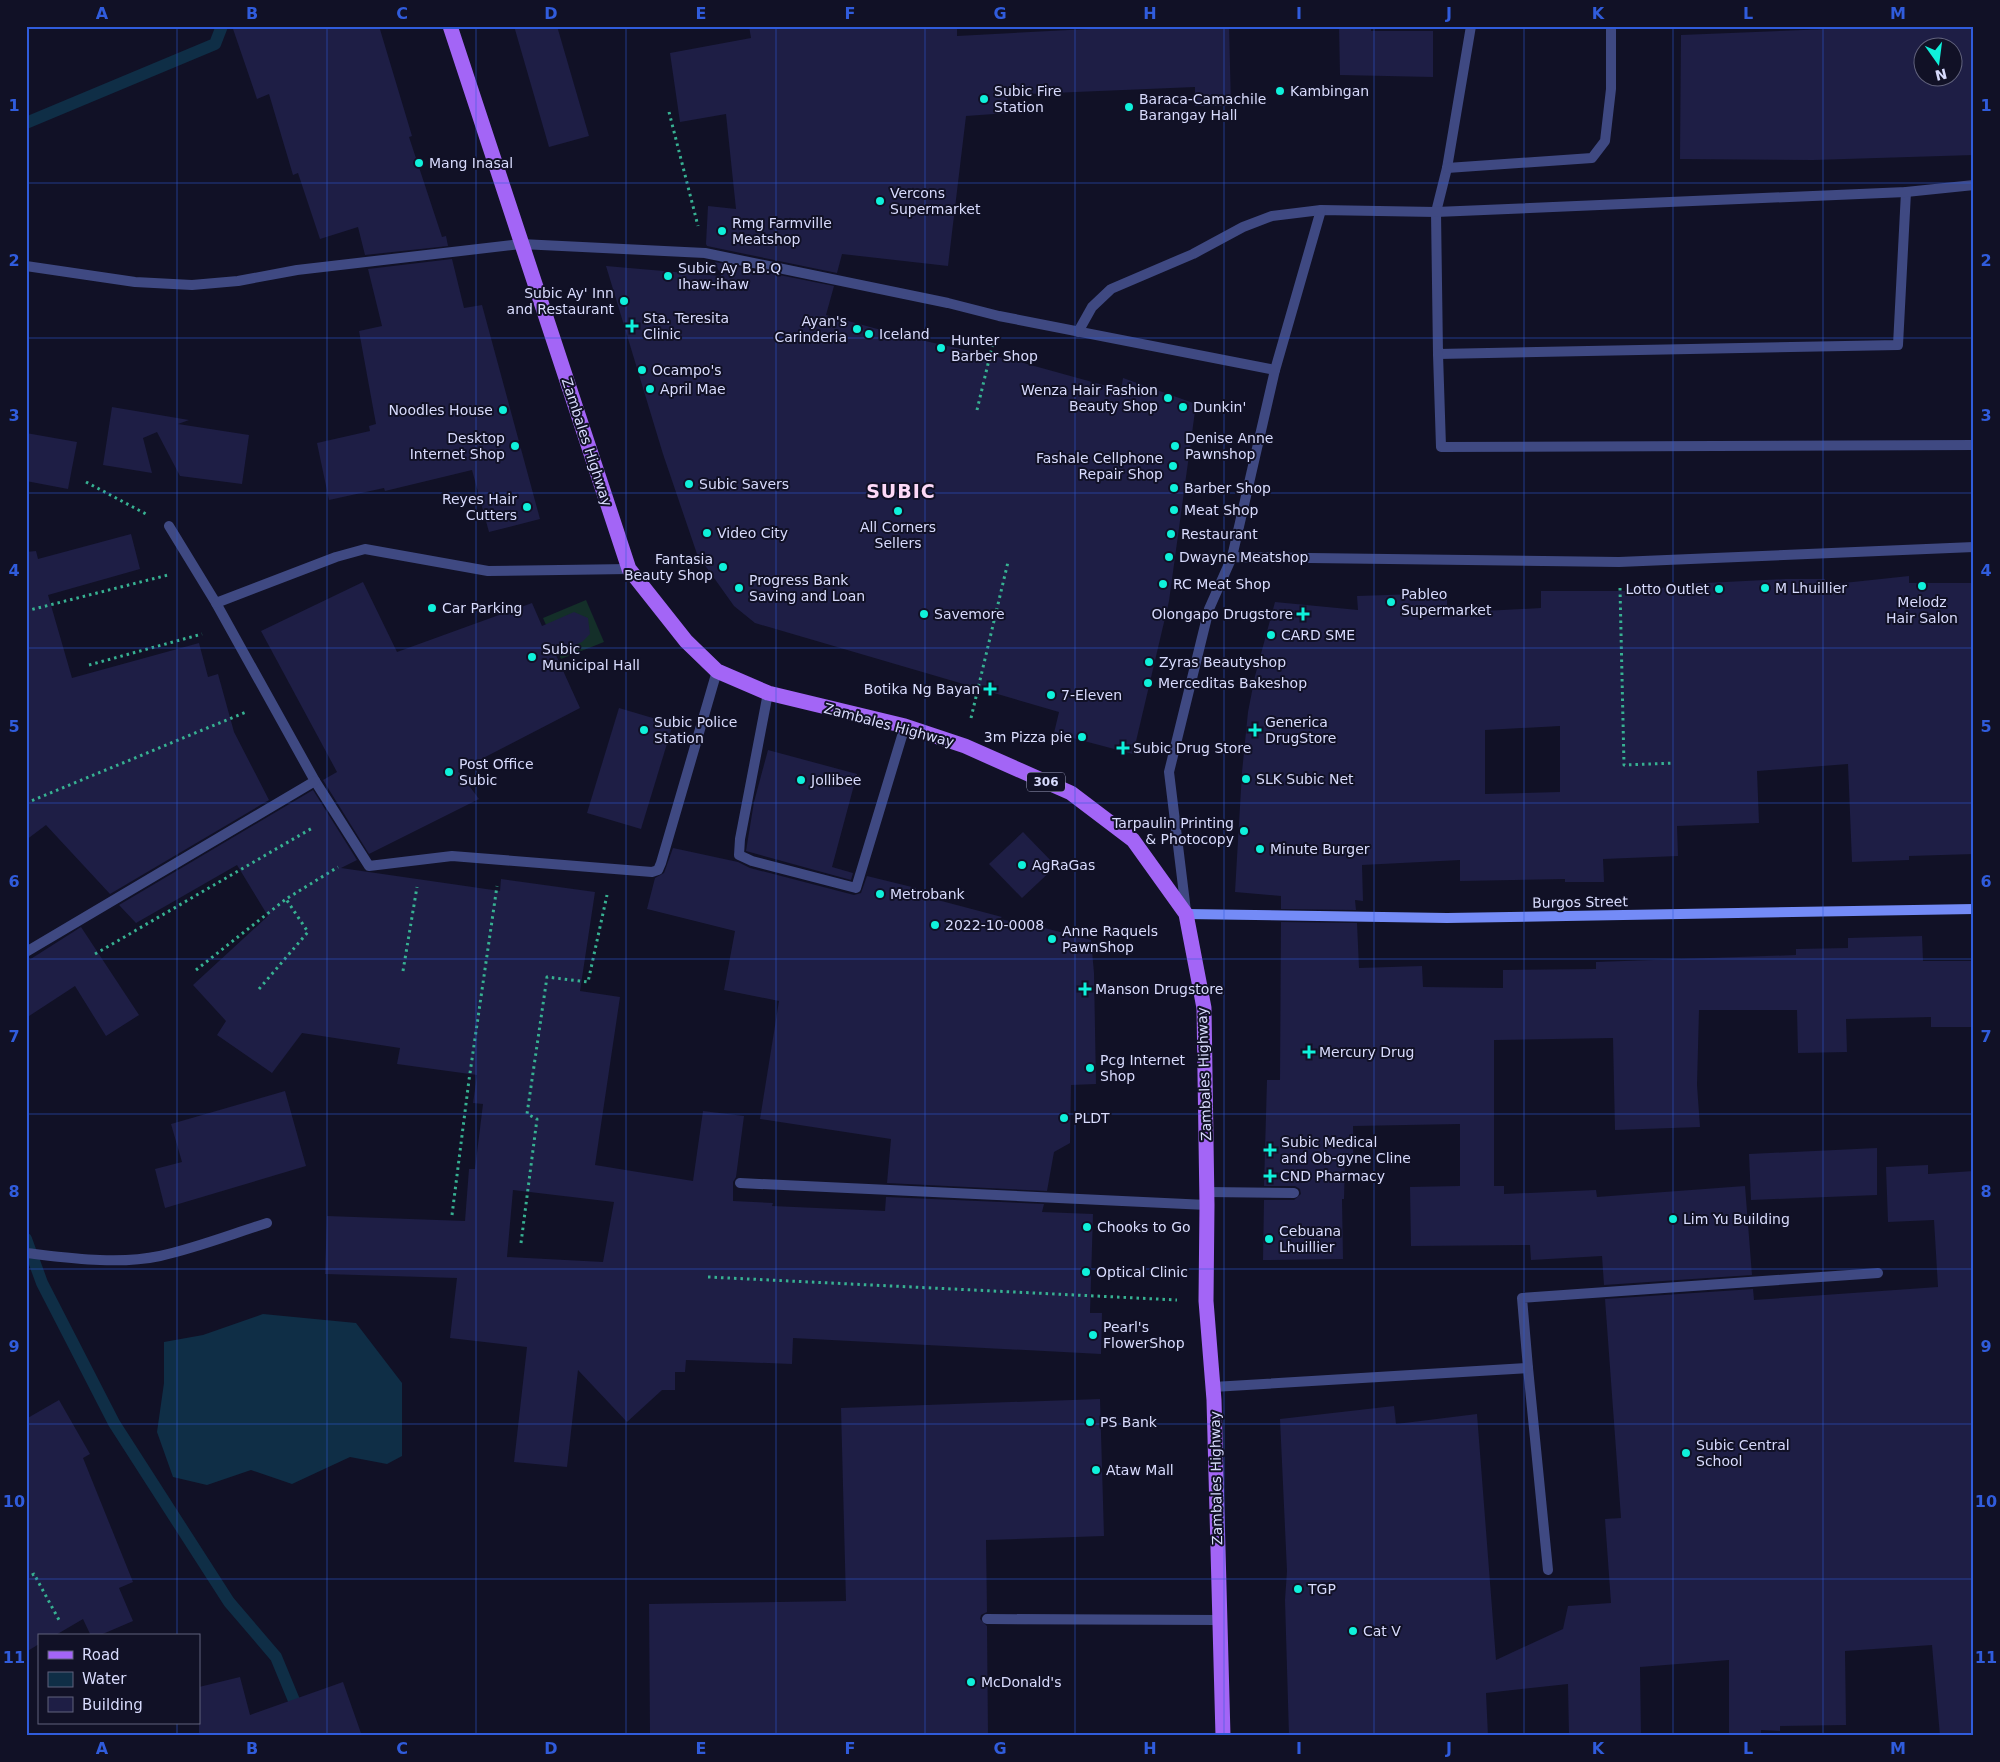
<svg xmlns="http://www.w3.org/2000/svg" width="2000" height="1762" font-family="'DejaVu Sans',sans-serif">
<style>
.green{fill:#142f29}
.water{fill:#0f2e46}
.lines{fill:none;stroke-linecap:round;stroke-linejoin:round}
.stream{stroke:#0f2e46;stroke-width:12}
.building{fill:#1e1e45;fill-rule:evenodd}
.path{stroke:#37b192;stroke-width:3;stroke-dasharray:2.5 4;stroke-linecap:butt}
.lane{stroke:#3f4982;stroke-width:10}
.street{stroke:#3f4982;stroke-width:10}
.secondary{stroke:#748bf7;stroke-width:10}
.primary{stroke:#a365f6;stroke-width:15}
.grid{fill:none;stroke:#305cdc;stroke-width:1;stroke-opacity:0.55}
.poi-dot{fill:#0ff1db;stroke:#111126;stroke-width:2}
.labels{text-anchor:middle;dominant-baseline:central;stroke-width:4;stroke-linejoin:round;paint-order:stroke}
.shield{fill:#111126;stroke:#9c9ebc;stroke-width:1}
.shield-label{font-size:12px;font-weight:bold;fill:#d8dbfd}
.poi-label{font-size:14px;fill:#d8dbfd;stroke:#111126;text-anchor:start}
.street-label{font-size:14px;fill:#d8dbfd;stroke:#111126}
.district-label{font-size:19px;font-weight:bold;letter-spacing:1px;fill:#fdd9f7;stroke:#111126}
.neatline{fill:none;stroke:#305cdc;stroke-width:2}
.grid-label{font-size:16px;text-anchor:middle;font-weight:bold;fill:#305cdc}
</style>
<rect width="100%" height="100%" fill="#111126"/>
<path class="green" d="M586,600L604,642L561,659L543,618Z"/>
<path class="water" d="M263,1314L356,1323L402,1383V1456L387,1464L350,1457L292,1484L251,1470L207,1485L173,1477L157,1432L164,1383V1342L203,1335Z"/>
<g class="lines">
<g class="stream">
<path d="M26,123L215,44L222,26"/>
<path d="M26,1239L42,1283L114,1423L229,1602L276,1657L300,1715"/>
</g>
</g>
<g class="building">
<path d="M232,26H379L412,136L409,137L442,237L446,236L448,246L365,255L358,227L320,239L298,173L293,175L269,94L257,99Z"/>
<path d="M514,26H557L589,136L549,147Z"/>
<path d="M749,26H957V36L1088,29V26H1229L1231,106H1195V87L1007,95L1008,113L966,116L948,266L842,254L837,273L707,246L706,244L708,206L736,209L726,114L680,122L670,53L751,38Z"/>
<path d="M1339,26H1371V31H1433V77L1340,75Z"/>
<path d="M1902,26H1974V155L1813,160L1680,159L1681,35ZM1922,48H1952V78H1922Z"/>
<path d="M452,259L464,308L482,305L540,519L489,532L472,470L385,491L384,488L329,500L317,443L370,431L369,426L376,424L359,331L382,326L368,269Z"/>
<path d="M715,262L834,286L826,315L907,337L1020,362L1121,390L1123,378L1196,404L1169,601L1133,754L1054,733L1059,712L755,623L734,606L697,554L663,454L606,266L721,276Z"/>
<path d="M112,407L189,420L178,424L249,435L242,484L180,476L157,432L143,438L152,473L103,465Z"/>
<path d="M26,433L77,442L68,489L26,481Z"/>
<path d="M131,534L140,569L48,595L72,678L199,643L208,677L218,674L234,732L269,800L110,894L46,825L26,840V552L36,551L38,559Z"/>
<path d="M1909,576V583H1974V854L1909,856V860L1852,862L1848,764L1757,771L1759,823L1677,826L1678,856L1603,859L1604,882H1565V879L1460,881V860L1362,865L1363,901L1355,900L1356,910L1281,909V896L1235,892L1242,772L1248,712L1255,676L1275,602L1358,610L1357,596L1447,593V613L1541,608V591H1625V589L1685,587V584L1786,579H1825V585ZM1560,726V792L1485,794V730Z"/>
<path d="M363,582L397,652L532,603L542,626L574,612L588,618L590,634L582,642L555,653L580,708L458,771L479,799L369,854L323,780L337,772L261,631Z"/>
<path d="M619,708L673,724L641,829L587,813Z"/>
<path d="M768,750L857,774L832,867L853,873L851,880L746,851L754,802Z"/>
<path d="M313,790L357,860L341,868L500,891L501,879L595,892L580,991L620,997L595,1165L693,1181L703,1111L744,1116L736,1177L733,1182V1201L773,1203L772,1206L885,1211L886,1197L1044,1204L1042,1212L1093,1214L1090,1313H1102L1101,1354L793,1338L792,1364L686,1360L685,1372H675V1390H662L627,1422L578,1370L567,1467L514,1462L527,1347L450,1338L457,1278L325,1274L327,1216L465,1221L469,1169H475L483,1104L473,1103L477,1075L397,1064L400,1048L302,1033L272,1073L217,1035L226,1021L193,985L268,916L237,865L136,923L119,905ZM513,1190L614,1202L603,1262L507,1257Z"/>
<path d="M1023,832L1056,866L1022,898L989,864Z"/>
<path d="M673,848L738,862L750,868L854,895L861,893L867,876L916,888L915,894L1002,917L999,919L1029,924L1091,940L1094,973L1096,1084L1071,1085L1070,1143L1054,1152L1047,1191L887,1183L891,1139L760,1119L779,1001L724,990L735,931L647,909L655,878L664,873Z"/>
<path d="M1281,922L1357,923L1359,968L1422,966L1423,987L1503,988V970L1596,969V962L1796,955V949L1848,948V938L1922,936L1923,961H1974V1027H1931V1017L1846,1019L1847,1052L1798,1053L1797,1010H1699L1697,1085L1700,1127L1615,1130L1613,1038L1494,1040V1186H1504V1194L1596,1190L1597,1197L1745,1186L1752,1275L1604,1285L1602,1256L1531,1260L1530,1245L1411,1246L1410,1187L1460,1186V1124L1353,1126V1161H1345L1344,1199H1342L1343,1259L1263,1260L1264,1200H1294L1301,1194L1300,1189L1295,1186H1264L1267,1080H1280Z"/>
<path d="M81,927L139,1015L106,1036L75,986L26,1018V962Z"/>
<path d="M285,1091L306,1166L165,1208L155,1169L182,1162L171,1124Z"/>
<path d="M1877,1148V1195L1751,1200L1749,1154Z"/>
<path d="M1928,1165V1174L1974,1171V1736H1940L1932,1645L1845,1651L1846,1725L1780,1726V1731L1761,1730V1736H1729V1660L1640,1667L1641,1736H1569L1568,1684L1486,1693L1488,1736H1289L1285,1600L1287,1571L1280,1419L1394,1406L1396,1424L1477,1414L1496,1660L1563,1629L1568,1606L1611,1603L1605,1519L1621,1518L1605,1299L1753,1289L1754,1300L1938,1287L1934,1220L1888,1222L1886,1167Z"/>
<path d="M1100,1399L1104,1536L986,1540L987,1612L981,1615L980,1619L987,1626L988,1736H650L649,1604L846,1601L841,1408Z"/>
<path d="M59,1400L90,1454L83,1458L133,1582L119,1588L133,1621L98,1636H91L83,1619L54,1636H39V1644L26,1652V1419Z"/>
<path d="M240,1677L250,1715L343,1682L362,1736H199V1687Z"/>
</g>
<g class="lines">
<g class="path">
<path d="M669,112L698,226"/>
<path d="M977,410L993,343"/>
<path d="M86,482L146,514"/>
<path d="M1620,588L1624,765L1674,763"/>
<path d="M26,611L168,575"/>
<path d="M89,665L202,634"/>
<path d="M971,718L1008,562"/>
<path d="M26,803L246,712"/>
<path d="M95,954L314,827"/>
<path d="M196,970L286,899"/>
<path d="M403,971L417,887"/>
<path d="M259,989L308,932L286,899L338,867"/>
<path d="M452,1215L469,1080L497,886"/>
<path d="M521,1243L537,1119L527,1114L547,977L588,982L607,895"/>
<path d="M708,1277L1177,1300"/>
<path d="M26,1578L34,1574L59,1620"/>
</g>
<g class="lane">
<path d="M1471,26L1447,168L1436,212L1438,354L1898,345L1906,192"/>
<path d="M1447,168L1592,158L1605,141L1611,89V26"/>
<path d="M26,266L135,282L192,285L238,281L297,270L521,244L705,253L948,303L999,316L1275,370"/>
<path d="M1078,332L1092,307L1111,289L1193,254L1243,227L1272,216L1321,210L1436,212L1906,192L1974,185"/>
<path d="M1438,354L1441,447L1974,445"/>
<path d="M1232,557L1275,370L1321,210"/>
<path d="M768,693L740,839L739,855L752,861L856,888L905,726"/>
<path d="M740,1183L1207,1205"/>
<path d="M1207,1192L1294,1193"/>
<path d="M26,1253C70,1258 117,1265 160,1256C196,1248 232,1234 267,1223"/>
<path d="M1528,1368L1548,1570"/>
<path d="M1213,1387L1528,1368L1522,1298L1878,1273"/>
<path d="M987,1619L1219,1620"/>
</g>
<g class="street">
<path d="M169,526L216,603L315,781L369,866L452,856L652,872L658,870L661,863L717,671"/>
<path d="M216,603L336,557L365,549L488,571L629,569"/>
<path d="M1186,911L1169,772L1209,609L1232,557L1619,562L1974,547"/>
<path d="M26,952L315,781"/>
</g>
<path class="secondary" d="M1186,914L1447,918L1974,909"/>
<path class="primary" d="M450,26L629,569L686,641L717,671L768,693L905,726L965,746L1071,793L1133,840L1186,914L1204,1008L1207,1205L1206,1301L1214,1400L1223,1736"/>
</g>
<path class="grid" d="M177,26V1636M327,26V1736M476,26V1736M626,26V1736M776,26V1736M925,26V1736M1075,26V1736M1224,26V1736M1374,26V1736M1524,26V1736M1673,26V1736M1823,26V1736M26,183H1974M26,338H1974M26,493H1974M26,648H1974M26,803H1974M26,959H1974M26,1114H1974M26,1269H1974M26,1424H1974M26,1579H1974M177,1723V1736"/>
<g class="poi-dot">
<circle cx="1280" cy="91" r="5"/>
<circle cx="984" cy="99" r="5"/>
<circle cx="1129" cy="107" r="5"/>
<circle cx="419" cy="163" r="5"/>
<circle cx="880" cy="201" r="5"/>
<circle cx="722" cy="231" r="5"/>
<circle cx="668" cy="276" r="5"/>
<circle cx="624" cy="301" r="5"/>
<path d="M629.5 318.5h5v5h5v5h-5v5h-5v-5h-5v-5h5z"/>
<circle cx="857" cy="329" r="5"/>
<circle cx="869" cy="334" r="5"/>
<circle cx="941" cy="348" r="5"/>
<circle cx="642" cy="370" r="5"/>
<circle cx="650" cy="389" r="5"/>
<circle cx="1168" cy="398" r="5"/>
<circle cx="1183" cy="407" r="5"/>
<circle cx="503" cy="410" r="5"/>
<circle cx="515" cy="446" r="5"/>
<circle cx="1175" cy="446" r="5"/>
<circle cx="1173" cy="466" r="5"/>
<circle cx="689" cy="484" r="5"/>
<circle cx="1174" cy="488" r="5"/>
<circle cx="527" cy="507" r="5"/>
<circle cx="1174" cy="510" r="5"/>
<circle cx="898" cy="511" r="5"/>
<circle cx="707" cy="533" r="5"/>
<circle cx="1171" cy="534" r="5"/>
<circle cx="1169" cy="557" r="5"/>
<circle cx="723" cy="567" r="5"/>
<circle cx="1163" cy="584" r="5"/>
<circle cx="1922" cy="586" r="5"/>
<circle cx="739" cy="588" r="5"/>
<circle cx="1765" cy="588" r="5"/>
<circle cx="1719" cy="589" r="5"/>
<circle cx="1391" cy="602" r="5"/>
<circle cx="432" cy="608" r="5"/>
<circle cx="924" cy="614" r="5"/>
<path d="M1300.5 606.5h5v5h5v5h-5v5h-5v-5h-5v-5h5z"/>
<circle cx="1271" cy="635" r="5"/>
<circle cx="532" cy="657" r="5"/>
<circle cx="1149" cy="662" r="5"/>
<circle cx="1148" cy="683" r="5"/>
<path d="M987.5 681.5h5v5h5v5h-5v5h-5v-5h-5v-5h5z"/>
<circle cx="1051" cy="695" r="5"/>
<circle cx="644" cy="730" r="5"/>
<path d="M1252.5 722.5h5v5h5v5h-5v5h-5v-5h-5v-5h5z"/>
<circle cx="1082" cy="737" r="5"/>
<path d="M1120.5 740.5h5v5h5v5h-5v5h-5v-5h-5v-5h5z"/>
<circle cx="449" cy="772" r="5"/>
<circle cx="1246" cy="779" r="5"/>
<circle cx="801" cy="780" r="5"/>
<circle cx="1244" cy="831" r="5"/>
<circle cx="1260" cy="849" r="5"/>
<circle cx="1022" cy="865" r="5"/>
<circle cx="880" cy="894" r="5"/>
<circle cx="935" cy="925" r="5"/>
<circle cx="1052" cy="939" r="5"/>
<path d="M1082.5 981.5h5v5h5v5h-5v5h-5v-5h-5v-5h5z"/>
<path d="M1306.5 1044.5h5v5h5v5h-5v5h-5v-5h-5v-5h5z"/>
<circle cx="1090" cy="1068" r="5"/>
<circle cx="1064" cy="1118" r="5"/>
<path d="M1267.5 1142.5h5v5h5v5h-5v5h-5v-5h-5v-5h5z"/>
<path d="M1267.5 1168.5h5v5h5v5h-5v5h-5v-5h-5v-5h5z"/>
<circle cx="1673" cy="1219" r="5"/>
<circle cx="1087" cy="1227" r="5"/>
<circle cx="1269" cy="1239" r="5"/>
<circle cx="1086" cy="1272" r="5"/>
<circle cx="1093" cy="1335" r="5"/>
<circle cx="1090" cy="1422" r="5"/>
<circle cx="1686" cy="1453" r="5"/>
<circle cx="1096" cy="1470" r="5"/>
<circle cx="1298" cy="1589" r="5"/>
<circle cx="1353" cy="1631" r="5"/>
<circle cx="971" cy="1682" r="5"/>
</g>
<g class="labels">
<rect class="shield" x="1027" y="772.5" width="38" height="19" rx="4"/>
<g class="shield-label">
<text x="1046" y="782">306</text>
</g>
<g class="poi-label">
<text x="994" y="91">Subic Fire<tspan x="994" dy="16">Station</tspan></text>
<text x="1290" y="91">Kambingan</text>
<text x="1139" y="99">Baraca-Camachile<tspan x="1139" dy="16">Barangay Hall</tspan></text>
<text x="429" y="163">Mang Inasal</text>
<text x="890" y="193">Vercons<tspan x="890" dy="16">Supermarket</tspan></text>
<text x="732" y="223">Rmg Farmville<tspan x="732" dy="16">Meatshop</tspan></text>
<text x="678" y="268">Subic Ay B.B.Q<tspan x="678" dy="16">Ihaw-ihaw</tspan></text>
<text x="614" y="293" text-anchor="end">Subic Ay' Inn<tspan x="614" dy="16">and Restaurant</tspan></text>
<text x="643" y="318">Sta. Teresita<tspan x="643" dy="16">Clinic</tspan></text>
<text x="847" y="321" text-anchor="end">Ayan's<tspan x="847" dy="16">Carinderia</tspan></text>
<text x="879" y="334">Iceland</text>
<text x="951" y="340">Hunter<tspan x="951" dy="16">Barber Shop</tspan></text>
<text x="652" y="370">Ocampo's</text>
<text x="660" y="389">April Mae</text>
<text x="1158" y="390" text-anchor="end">Wenza Hair Fashion<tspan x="1158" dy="16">Beauty Shop</tspan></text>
<text x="1193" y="407">Dunkin'</text>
<text x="493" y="410" text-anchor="end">Noodles House</text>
<text x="505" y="438" text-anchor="end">Desktop<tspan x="505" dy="16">Internet Shop</tspan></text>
<text x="1185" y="438">Denise Anne<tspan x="1185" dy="16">Pawnshop</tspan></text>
<text x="1163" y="458" text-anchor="end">Fashale Cellphone<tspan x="1163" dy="16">Repair Shop</tspan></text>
<text x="699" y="484">Subic Savers</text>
<text x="1184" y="488">Barber Shop</text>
<text x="517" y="499" text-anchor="end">Reyes Hair<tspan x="517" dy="16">Cutters</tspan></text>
<text x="1184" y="510">Meat Shop</text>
<text x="898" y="527" text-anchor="middle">All Corners<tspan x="898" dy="16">Sellers</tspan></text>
<text x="717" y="533">Video City</text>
<text x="1181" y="534">Restaurant</text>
<text x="1179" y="557">Dwayne Meatshop</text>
<text x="713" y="559" text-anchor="end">Fantasia<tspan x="713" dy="16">Beauty Shop</tspan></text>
<text x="749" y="580">Progress Bank<tspan x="749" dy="16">Saving and Loan</tspan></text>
<text x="1173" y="584">RC Meat Shop</text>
<text x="1775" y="588">M Lhuillier</text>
<text x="1709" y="589" text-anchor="end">Lotto Outlet</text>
<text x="1401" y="594">Pableo<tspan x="1401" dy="16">Supermarket</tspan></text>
<text x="1922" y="602" text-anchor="middle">Melodz<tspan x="1922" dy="16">Hair Salon</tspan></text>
<text x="442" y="608">Car Parking</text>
<text x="934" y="614">Savemore</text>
<text x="1293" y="614" text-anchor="end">Olongapo Drugstore</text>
<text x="1281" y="635">CARD SME</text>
<text x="542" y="649">Subic<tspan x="542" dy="16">Municipal Hall</tspan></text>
<text x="1159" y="662">Zyras Beautyshop</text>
<text x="1158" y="683">Merceditas Bakeshop</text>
<text x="980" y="689" text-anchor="end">Botika Ng Bayan</text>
<text x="1061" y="695">7-Eleven</text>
<text x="654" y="722">Subic Police<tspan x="654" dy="16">Station</tspan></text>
<text x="1265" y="722">Generica<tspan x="1265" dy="16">DrugStore</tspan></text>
<text x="1072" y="737" text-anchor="end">3m Pizza pie</text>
<text x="1133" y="748">Subic Drug Store</text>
<text x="459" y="764">Post Office<tspan x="459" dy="16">Subic</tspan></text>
<text x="1256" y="779">SLK Subic Net</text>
<text x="811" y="780">Jollibee</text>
<text x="1234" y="823" text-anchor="end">Tarpaulin Printing<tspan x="1234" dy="16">&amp; Photocopy</tspan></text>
<text x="1270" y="849">Minute Burger</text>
<text x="1032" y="865">AgRaGas</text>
<text x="890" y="894">Metrobank</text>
<text x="945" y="925">2022-10-0008</text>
<text x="1062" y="931">Anne Raquels<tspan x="1062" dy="16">PawnShop</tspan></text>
<text x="1095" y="989">Manson Drugstore</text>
<text x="1319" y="1052">Mercury Drug</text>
<text x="1100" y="1060">Pcg Internet<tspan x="1100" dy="16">Shop</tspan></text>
<text x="1074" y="1118">PLDT</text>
<text x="1281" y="1142">Subic Medical<tspan x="1281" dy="16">and Ob-gyne Cline</tspan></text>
<text x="1280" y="1176">CND Pharmacy</text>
<text x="1683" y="1219">Lim Yu Building</text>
<text x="1097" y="1227">Chooks to Go</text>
<text x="1279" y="1231">Cebuana<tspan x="1279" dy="16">Lhuillier</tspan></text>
<text x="1096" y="1272">Optical Clinic</text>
<text x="1103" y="1327">Pearl's<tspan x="1103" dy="16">FlowerShop</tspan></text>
<text x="1100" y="1422">PS Bank</text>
<text x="1696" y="1445">Subic Central<tspan x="1696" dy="16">School</tspan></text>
<text x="1106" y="1470">Ataw Mall</text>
<text x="1308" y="1589">TGP</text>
<text x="1363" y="1631">Cat V</text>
<text x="981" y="1682">McDonald's</text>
</g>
<g class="street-label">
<text transform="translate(587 442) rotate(72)">Zambales Highway</text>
<text transform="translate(889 725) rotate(15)">Zambales Highway</text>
<text transform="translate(1580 902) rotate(-1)">Burgos Street</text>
<text transform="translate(1204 1074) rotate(-92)">Zambales Highway</text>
<text transform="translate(1216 1478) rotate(-91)">Zambales Highway</text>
</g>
<g class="district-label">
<text x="901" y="491">SUBIC</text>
</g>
</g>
<rect width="2000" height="1762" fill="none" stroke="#111126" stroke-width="55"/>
<rect x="38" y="1634" width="162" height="90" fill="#111126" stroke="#61627c"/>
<rect x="48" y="1651" width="25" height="8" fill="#a365f6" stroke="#61627c"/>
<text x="82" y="1660" font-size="15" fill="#d8dbfd">Road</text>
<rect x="48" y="1672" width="25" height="15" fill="#0f2e46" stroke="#61627c"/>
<text x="82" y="1684" font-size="15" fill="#d8dbfd">Water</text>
<rect x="48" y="1697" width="25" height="15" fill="#1e1e45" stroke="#61627c"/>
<text x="82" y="1710" font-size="15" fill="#d8dbfd">Building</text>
<g transform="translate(1938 62) rotate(166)"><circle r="24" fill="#111126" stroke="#61627c"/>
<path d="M0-4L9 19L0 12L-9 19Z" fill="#0ff1db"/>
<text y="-8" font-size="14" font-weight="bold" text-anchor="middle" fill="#d8dbfd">N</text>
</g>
<rect x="28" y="28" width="1944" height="1706" class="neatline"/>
<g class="grid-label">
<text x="102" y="19">A</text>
<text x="252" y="19">B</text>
<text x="402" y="19">C</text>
<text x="551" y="19">D</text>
<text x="701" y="19">E</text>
<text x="850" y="19">F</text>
<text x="1000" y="19">G</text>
<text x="1150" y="19">H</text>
<text x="1299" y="19">I</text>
<text x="1449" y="19">J</text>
<text x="1598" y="19">K</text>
<text x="1748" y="19">L</text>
<text x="1898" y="19">M</text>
<text x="14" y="111">1</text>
<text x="1986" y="111">1</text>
<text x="14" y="266">2</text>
<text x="1986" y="266">2</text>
<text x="14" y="421">3</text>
<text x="1986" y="421">3</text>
<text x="14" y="576">4</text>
<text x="1986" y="576">4</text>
<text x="14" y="732">5</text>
<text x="1986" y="732">5</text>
<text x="14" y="887">6</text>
<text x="1986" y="887">6</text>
<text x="14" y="1042">7</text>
<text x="1986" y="1042">7</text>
<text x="14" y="1197">8</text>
<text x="1986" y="1197">8</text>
<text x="14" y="1352">9</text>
<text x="1986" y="1352">9</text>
<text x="14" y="1507">10</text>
<text x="1986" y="1507">10</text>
<text x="14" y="1663">11</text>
<text x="1986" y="1663">11</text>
<text x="102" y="1754">A</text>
<text x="252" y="1754">B</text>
<text x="402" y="1754">C</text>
<text x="551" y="1754">D</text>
<text x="701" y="1754">E</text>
<text x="850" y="1754">F</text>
<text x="1000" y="1754">G</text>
<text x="1150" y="1754">H</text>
<text x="1299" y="1754">I</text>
<text x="1449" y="1754">J</text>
<text x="1598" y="1754">K</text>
<text x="1748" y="1754">L</text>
<text x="1898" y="1754">M</text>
</g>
</svg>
